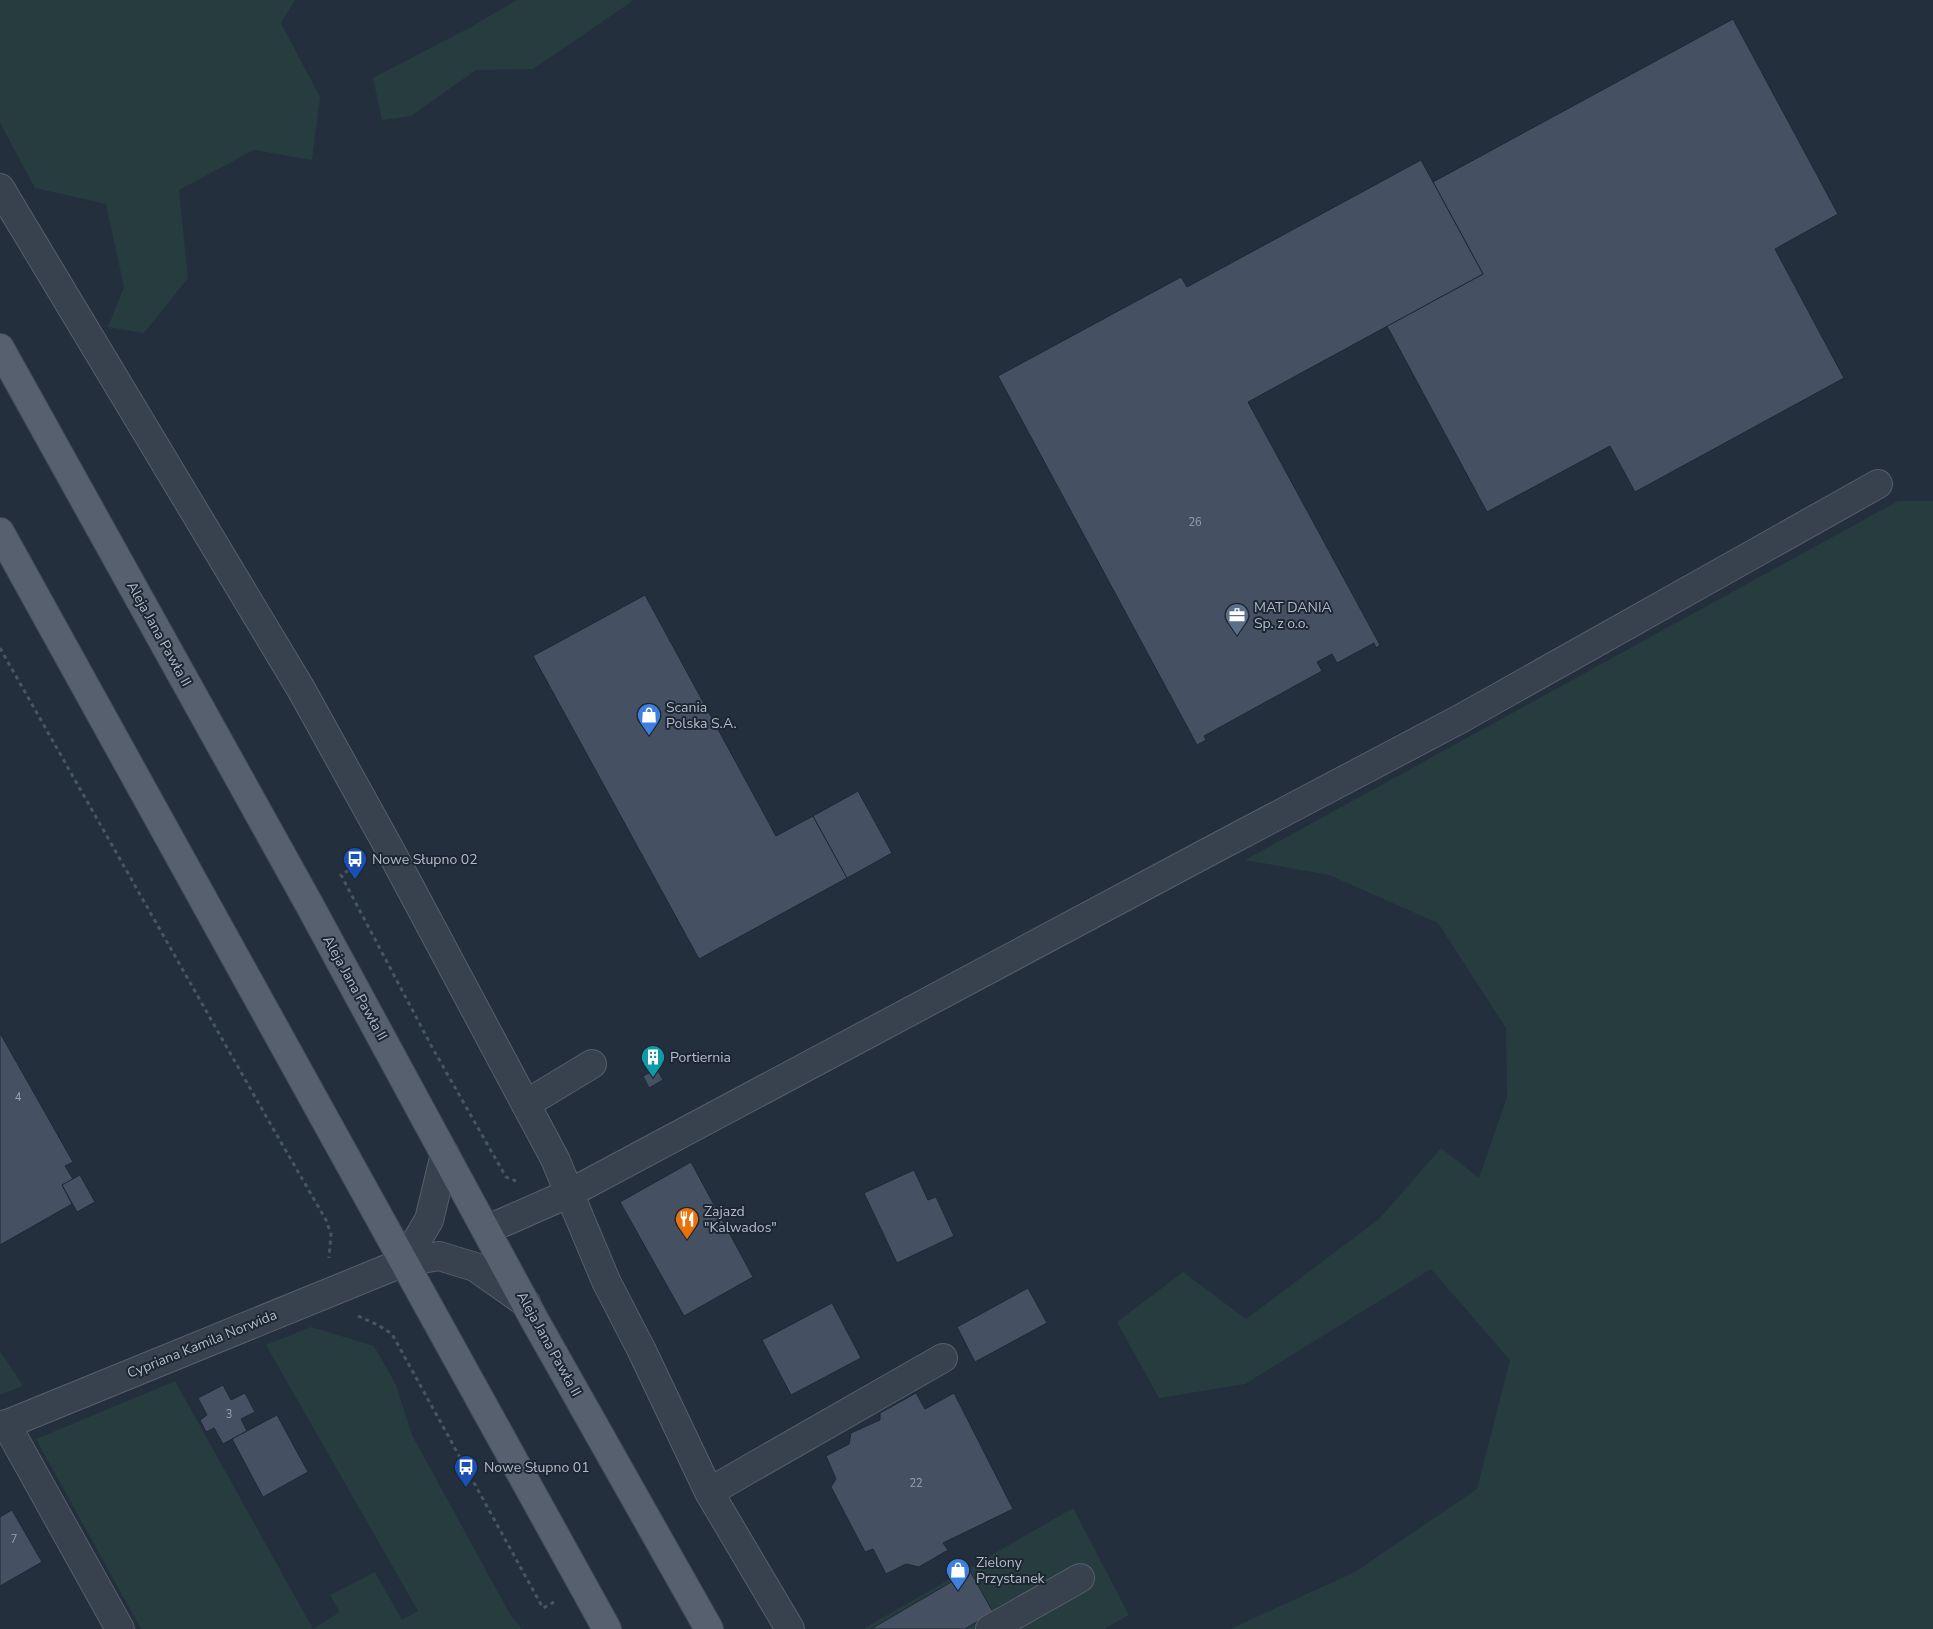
<svg xmlns="http://www.w3.org/2000/svg" width="1933" height="1629" font-family="'Nunito Sans',sans-serif">
<style>
.green{fill:#263c3f}
.building{fill:#455162;stroke:#1f2835}
.lines{fill:none;stroke-linecap:round;stroke-linejoin:round}
.minor-casing{stroke:#565f6c;stroke-width:30}
.major-casing{stroke:#414a57;stroke-width:30}
.path{stroke:#44595c;stroke-width:3;stroke-dasharray:4 4;stroke-linecap:butt}
.minor{stroke:#38414e;stroke-width:28}
.major{stroke:#56606e;stroke-width:28}
.labels{text-anchor:middle;dominant-baseline:central;stroke-width:4;stroke-linejoin:round;paint-order:stroke}
.number-label{font-size:11px;fill:#98a1af}
.poi-label{font-size:14px;fill:#b4bcc9;stroke:#1d2633;text-anchor:start}
.street-label{font-size:14px;fill:#b4bcc9;stroke:#1d2633}
</style>
<rect width="100%" height="100%" fill="#242f3e"/>
<g class="green">
<path d="M0,0H295L281,23L320,97L312,160L254,150L179,190L188,278L144,333L108,327L124,287L106,204L35,188L0,123Z"/>
<path d="M517,0H634L533,69L476,70L411,116L382,120L373,78L471,27Z"/>
<path d="M1898,501H1933V1629H1230L1355,1572L1477,1489L1510,1360L1431,1269L1245,1384L1159,1398L1117,1322L1183,1272L1246,1319L1379,1219L1441,1148L1479,1178L1507,1097L1506,1028L1438,923L1329,875L1245,860Z"/>
<path d="M311,1327L374,1346L396,1385L412,1435L511,1616L522,1629H141L36,1439L175,1381L313,1629L340,1612L330,1595L375,1572L402,1620L418,1611L266,1345Z"/>
<path d="M0,1351L23,1386L0,1395Z"/>
<path d="M1073,1508L1129,1615L1104,1629H863Z"/>
</g>
<g class="building">
<path d="M1733,19L1838,214L1775,249L1844,378L1635,492L1610,446L1487,512L1387,326L1483,274L1433,182Z"/>
<path d="M1421,160L1483,274L1248,402L1380,645L1376,648L1374,643L1337,663L1332,654L1317,662L1322,671L1204,736L1206,740L1197,745L998,376L1181,277L1187,287Z"/>
<path d="M645,595L776,836L813,816L847,878L699,959L533,656Z"/>
<path d="M858,791L892,853L847,878L813,816Z"/>
<path d="M0,1033L73,1162L65,1166L73,1179L62,1185L72,1204L0,1245Z"/>
<path d="M657,1069L663,1080L649,1088L643,1076Z"/>
<path d="M691,1162L753,1277L684,1316L620,1202Z"/>
<path d="M914,1170L928,1200L936,1197L954,1236L897,1263L864,1193Z"/>
<path d="M80,1175L95,1202L77,1212L62,1185Z"/>
<path d="M1028,1288L1047,1323L975,1362L957,1327Z"/>
<path d="M832,1303L861,1358L791,1395L762,1340Z"/>
<path d="M223,1385L231,1400L245,1393L255,1412L241,1419L247,1431L223,1444L214,1428L206,1432L200,1420L207,1415L198,1398Z"/>
<path d="M916,1393L925,1409L954,1393L1013,1509L943,1543L948,1550L919,1567L906,1564L886,1574L873,1549L865,1552L831,1487L836,1479L826,1456L849,1444L851,1433L880,1420V1413Z"/>
<path d="M277,1415L308,1472L263,1497L232,1439Z"/>
<path d="M12,1510L42,1562L0,1586V1517Z"/>
<path d="M970,1571L993,1612L965,1629H871Z"/>
</g>
<g class="lines">
<g class="minor-casing">
<g id="minor">
<path d="M0,188L301,689L388,846L555,1159L606,1281L642,1351L709,1492L790,1629"/>
<path d="M526,1104L592,1064"/>
<path d="M486,1230L570,1193L1212,850L1460,719L1878,484"/>
<path d="M404,1262L429,1220L445,1154"/>
<path d="M6,1424L120,1629"/>
<path d="M0,1427L404,1262L439,1256L475,1267L526,1303"/>
<path d="M709,1492L943,1358"/>
<path d="M990,1629L1080,1578"/>
</g>
</g>
<g class="major-casing">
<g id="major">
<path d="M0,348L309,904L534,1319L709,1629"/>
<path d="M0,532L607,1629"/>
</g>
</g>
<g class="path">
<path d="M0,648L267,1118L326,1220L331,1234L329,1258"/>
<path d="M362,862L341,875L433,1049L506,1177L516,1181"/>
<path d="M358,1316L378,1325L392,1334L543,1608L556,1601"/>
</g>
<use href="#minor" class="minor"/>
<use href="#major" class="major"/>
</g>
<defs>
<g id="office-pin" transform="scale(1.25)"><path d="M0 17L-7.5 6A9.5 9.5 0 1 1 7.5 6Z" fill="#5c6f8a" stroke="#1d2633"/><path d="M-6-3h4V-5.5h4V-3h4V5H-6ZM-1-4.5V-3h2v-1.5ZM-6 0V1H6V0Z" fill="#fff"/></g>
<g id="shop-pin" transform="scale(1.25)"><path d="M0 17L-7.5 6A9.5 9.5 0 1 1 7.5 6Z" fill="#3f7fe0" stroke="#1d2633"/><path d="M-5-2.5h2.3a2.7 3.5 0 0 1 5.4 0H5L5.5 6h-11ZM-1.5-2.5h3a1.5 2.3 0 0 0-3 0Z" fill="#fff"/></g>
<g id="bus-pin" transform="scale(1.25)"><path d="M0 17L-7.5 6A9.5 9.5 0 1 1 7.5 6Z" fill="#1a4fb4" stroke="#1d2633"/><path d="M-5-6H5V4H4V6H2V4H-2V6H-4V4H-5ZM-3.5-4V0h7V-4ZM-3.5 1.2v1.5H-2V1.2ZM2 1.2v1.5H3.5V1.2Z" fill="#fff"/></g>
<g id="building-pin" transform="scale(1.25)"><path d="M0 17L-7.5 6A9.5 9.5 0 1 1 7.5 6Z" fill="#0f9aa8" stroke="#1d2633"/><path d="M-4-6H4V6H1V3H-1V6H-4ZM-2.5-4.3h1.7v1.8h-1.7ZM.8-4.3h1.7v1.8H.8ZM-2.5-1h1.7V.8h-1.7ZM.8-1h1.7V.8H.8Z" fill="#fff"/></g>
<g id="restaurant-pin" transform="scale(1.25)"><path d="M0 17L-7.5 6A9.5 9.5 0 1 1 7.5 6Z" fill="#e8710a" stroke="#1d2633"/><path d="M-5-6h1v4h1v-4h1v4h1v-4h1v5L-1.5 .5V6h-2V.5L-5-1ZM5-6V6H3V1.5H1.5Q1.5-4 5-6Z" fill="#fff"/></g>
</defs>
<g fill-rule="evenodd">
<use href="#office-pin" x="1237" y="615"/>
<use href="#shop-pin" x="649" y="715"/>
<use href="#bus-pin" x="355" y="859"/>
<use href="#building-pin" x="653" y="1057"/>
<use href="#restaurant-pin" x="687" y="1219"/>
<use href="#bus-pin" x="466" y="1467"/>
<use href="#shop-pin" x="958" y="1570"/>
</g>
<g class="labels">
<g class="number-label">
<text x="1195" y="522">26</text>
<text x="18" y="1097">4</text>
<text x="229" y="1414">3</text>
<text x="916" y="1483">22</text>
<text x="14" y="1539">7</text>
</g>
<g class="poi-label">
<text x="1254" y="607">MAT DANIA<tspan x="1254" dy="16">Sp. z o.o.</tspan></text>
<text x="666" y="707">Scania<tspan x="666" dy="16">Polska S.A.</tspan></text>
<text x="372" y="859">Nowe Słupno 02</text>
<text x="670" y="1057">Portiernia</text>
<text x="704" y="1211">Zajazd<tspan x="704" dy="16">"Kalwados"</tspan></text>
<text x="484" y="1467">Nowe Słupno 01</text>
<text x="976" y="1562">Zielony<tspan x="976" dy="16">Przystanek</tspan></text>
</g>
<g class="street-label">
<text transform="translate(159 634) rotate(61)">Aleja Jana Pawła II</text>
<text transform="translate(355 988) rotate(61)">Aleja Jana Pawła II</text>
<text transform="translate(202 1344) rotate(-22)">Cypriana Kamila Norwida</text>
<text transform="translate(549 1344) rotate(61)">Aleja Jana Pawła II</text>
</g>
</g>
</svg>
